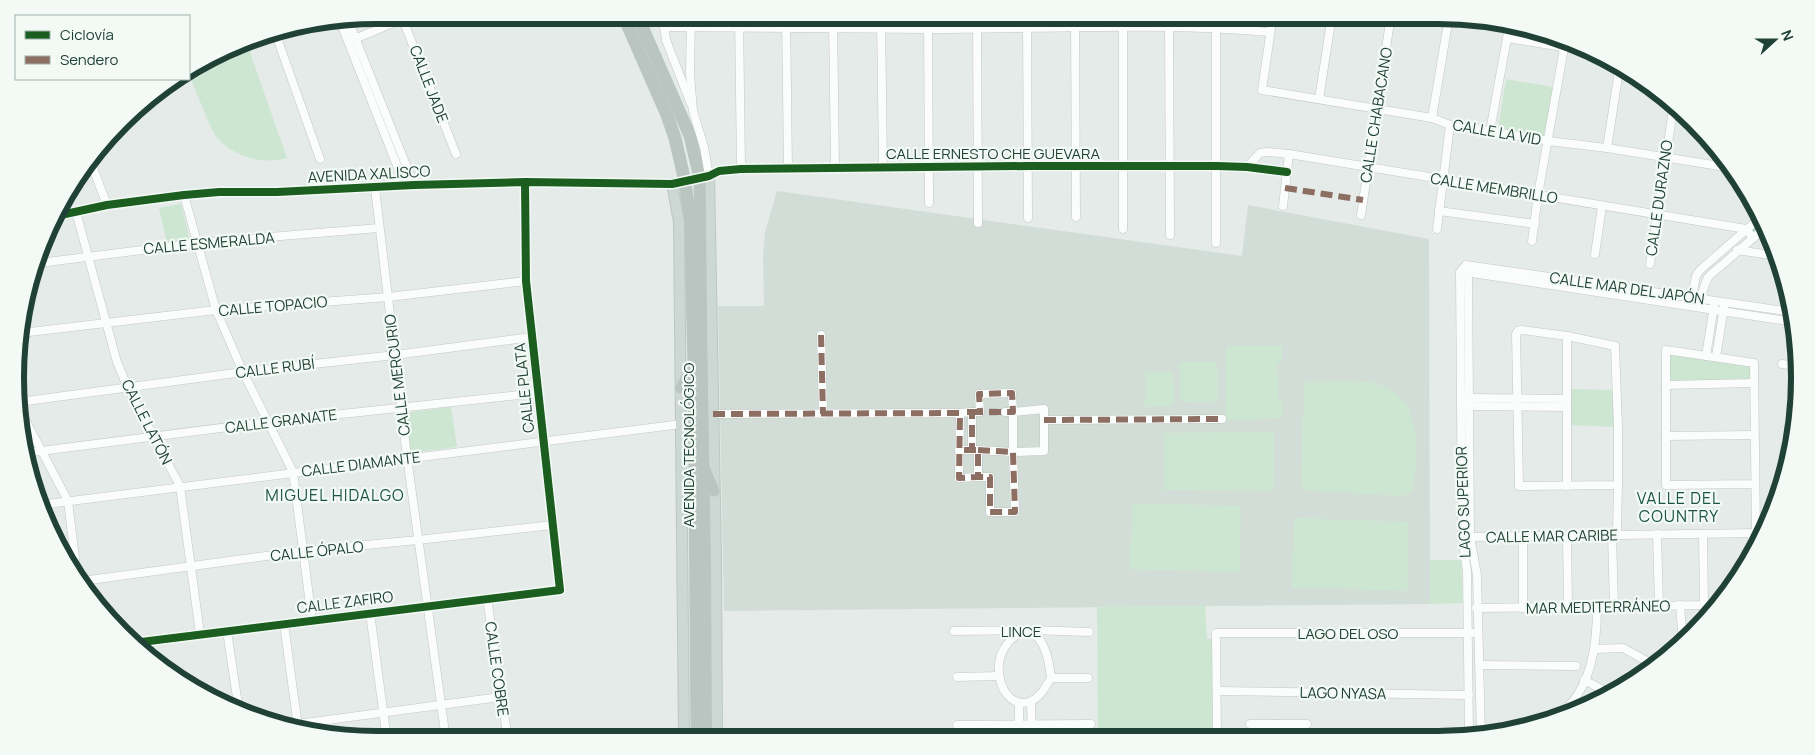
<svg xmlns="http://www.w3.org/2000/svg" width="1815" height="755" font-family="Manrope,sans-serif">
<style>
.built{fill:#d2ddd7}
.green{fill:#cde6d2}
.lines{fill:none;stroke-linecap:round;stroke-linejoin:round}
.stream{stroke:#a2dadd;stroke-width:2.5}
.minor-tunnel{stroke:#bec9c4;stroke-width:8;stroke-dasharray:8 4;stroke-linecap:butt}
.minor-casing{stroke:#c2c8c5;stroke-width:9}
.major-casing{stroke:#bcc7c3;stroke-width:12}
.highway-casing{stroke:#bcc7c3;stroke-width:13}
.minor{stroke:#fbfcfc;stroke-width:8}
.major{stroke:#cdd7d4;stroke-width:10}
.highway{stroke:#bac4c0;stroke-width:11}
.quiet{stroke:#8d6e63;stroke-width:6;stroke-dasharray:12 6;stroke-linecap:butt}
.cycleway-casing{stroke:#f3faf6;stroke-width:11}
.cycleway{stroke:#1b5e20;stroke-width:8}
.labels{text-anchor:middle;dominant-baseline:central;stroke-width:4.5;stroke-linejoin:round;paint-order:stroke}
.street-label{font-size:15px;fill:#204135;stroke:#f3faf6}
.neighbourhood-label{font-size:16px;letter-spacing:1px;fill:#1a5542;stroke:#f3faf6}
.rim{fill:none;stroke:#204135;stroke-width:6}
</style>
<rect width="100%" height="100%" fill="#e5ebe8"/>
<path class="built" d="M777,191L1242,256L1248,205L1429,239L1430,604L724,611L718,306H764L763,255L765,232Z"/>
<g class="green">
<path d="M246,41L287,158C263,165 232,157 216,136C212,131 210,124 207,118C201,104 195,89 189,75V69L197,63Z"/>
<path d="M1506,79L1553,87L1545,137L1498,129Z"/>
<path d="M181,204L190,240L167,243L159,208Z"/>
<path d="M1226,346H1282V363H1277L1278,400L1283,401V418L1226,420Z"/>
<path d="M1666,353L1754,366V387L1667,389Z"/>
<path d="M1179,362H1217V401L1181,402Z"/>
<path d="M1145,372H1173L1174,405L1145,407Z"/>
<path d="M1315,381C1333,382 1365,379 1380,385C1424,399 1419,456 1412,492L1402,496L1301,490L1304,387L1308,382Z"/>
<path d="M1568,389L1615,390L1616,427L1568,425Z"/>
<path d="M451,407L457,447L409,453L404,413Z"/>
<path d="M1274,432L1273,491L1164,490V433Z"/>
<path d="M1132,503L1241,506L1240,572L1130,569Z"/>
<path d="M1294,518L1409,522L1407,591L1292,587Z"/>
<path d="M1430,560H1461L1463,603L1430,604Z"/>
<path d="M1205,606L1207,639H1214L1216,738H1098L1097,607Z"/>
</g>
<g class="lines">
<path class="stream" d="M1751,232L1764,221"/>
<path class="minor-tunnel" d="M989,412H1005"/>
<g class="minor-casing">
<g id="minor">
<path d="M401,15L456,154"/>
<path d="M663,15L666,40L691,104"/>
<path d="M691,15L690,74L693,111L704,147L709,176"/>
<path d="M739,15L741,169"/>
<path d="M786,15L788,168"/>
<path d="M833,15L835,168"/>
<path d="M881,15L883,168"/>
<path d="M928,15L929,203"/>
<path d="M977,15L978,223"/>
<path d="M1027,15L1028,218"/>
<path d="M1075,15L1076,217"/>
<path d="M1123,15V229"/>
<path d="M1169,15L1170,235"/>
<path d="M1216,15V243"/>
<path d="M1273,15L1262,90L1432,118L1450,125L1490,131L1548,141L1607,148L1732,168"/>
<path d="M348,20L414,185"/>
<path d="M340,21L398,168L401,186"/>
<path d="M664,27C752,27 841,29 929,29C1043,29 1157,22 1270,32"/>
<path d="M275,32L320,159"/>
<path d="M1508,38L1593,52"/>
<path d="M352,40L412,15"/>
<path d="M1319,99L1332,15"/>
<path d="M1432,118L1449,17"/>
<path d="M1490,131L1509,27"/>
<path d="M1607,148L1620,64"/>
<path d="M91,163L107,205"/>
<path d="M1247,167L1260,153L1267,152L1289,154L1746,229L1753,238"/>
<path d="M1721,167L1723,155"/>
<path d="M375,188L407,457L446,740"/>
<path d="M184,195L216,310L243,372L293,472L312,620"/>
<path d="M1283,206L1289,154"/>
<path d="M1439,211L1535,224"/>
<path d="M76,212L117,362L128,388L180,486L200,634"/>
<path d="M1361,215L1391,15"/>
<path d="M56,216L107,205L184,195L219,192H277L414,185L525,182L672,184L709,176L719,171L741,169L1028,166H1217L1247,167L1287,172"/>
<path d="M1437,229L1450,125"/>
<path d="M1532,241L1538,195L1564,48"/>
<path d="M1737,250L1777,256"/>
<path d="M1595,254L1602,206"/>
<path d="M39,263L198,243L379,228"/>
<path d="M1650,264L1674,103"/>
<path d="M1465,272L1794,322"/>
<path d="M1468,272L1470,537L1477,575L1481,737"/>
<path d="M1691,302L1696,276L1700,270L1762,216"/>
<path d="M1702,304L1703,290L1708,277L1766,227"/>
<path d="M1522,330L1567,336L1615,346L1618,427V485L1519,486L1516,334L1518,331Z"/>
<path d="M21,333L216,310L388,297L526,281"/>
<path d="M821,335L823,414"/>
<path d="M1567,336V486"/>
<path d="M1706,356L1714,306"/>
<path d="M1716,357L1724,307"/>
<path d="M1782,364L1799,366"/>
<path d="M1666,385L1754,383"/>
<path d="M1464,398L1567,399"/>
<path d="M19,402L243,372L395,355L532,337"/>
<path d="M1465,406L1567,407"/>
<path d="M19,408L68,501L77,575"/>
<path d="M1044,409V451L1013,452V412Z"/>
<path d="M972,412H980L979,394L1012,393L1013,412H1005"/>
<path d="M960,413L972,412V450"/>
<path d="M713,414L960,413L959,478L978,477V450H959"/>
<path d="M1044,420L1222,419"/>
<path d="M1666,436L1754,435"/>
<path d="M978,450L1013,452L1015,512H990V477H978"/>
<path d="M25,453L267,422L538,393"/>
<path d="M39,505L682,424"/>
<path d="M1657,534L1659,606"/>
<path d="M1703,534L1704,605"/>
<path d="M1523,536V608"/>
<path d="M1567,536L1568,607"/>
<path d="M1467,537L1762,533"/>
<path d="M1752,552V539L1756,533L1754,363L1666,350V485L1755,484"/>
<path d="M82,581L303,551L418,540L553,525"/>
<path d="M487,598L508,740"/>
<path d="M1680,605L1683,643"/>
<path d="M1614,606L1612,535L1617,531L1618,485"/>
<path d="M1476,608L1716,605"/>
<path d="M370,613L387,740"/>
<path d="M284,624L298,727"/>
<path d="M1026,630C979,649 1001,715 1031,701C1041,697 1046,686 1051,678C1049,660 1046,643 1031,630"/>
<path d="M227,631L239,711"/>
<path d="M954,631L1031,630L1089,632"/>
<path d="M133,643L560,590L526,281L525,182"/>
<path d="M1595,649L1623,648L1654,665"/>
<path d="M1480,665L1576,666"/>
<path d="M957,677L998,676"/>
<path d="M1051,678H1088"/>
<path d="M1584,680L1611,694"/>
<path d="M1217,691L1469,695"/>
<path d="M1031,702L1032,738"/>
<path d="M1560,714C1592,689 1597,644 1597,607"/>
<path d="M1250,724H1307"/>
<path d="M290,725L500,697"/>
<path d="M957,725L1091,724"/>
<path d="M1276,737V724"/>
<path d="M1469,737L1467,571L1462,537L1460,272L1466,265L1792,312"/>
<path d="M1019,738V703"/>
<path d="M1217,738L1216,633H1472"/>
</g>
</g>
<g class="major-casing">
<g id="major">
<path d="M709,176L716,558L717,739"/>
<path d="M672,184L679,222L684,739"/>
</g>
</g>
<g class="highway-casing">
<g id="highway">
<path d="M623,15L667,115L675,138L685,182L690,220L694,364L697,739"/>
<path d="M637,15L690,136L700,178L706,739"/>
<path d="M681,388L693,365"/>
<path d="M705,470L714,491"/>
</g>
</g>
<use href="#minor" class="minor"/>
<use href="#major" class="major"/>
<use href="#highway" class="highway"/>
<g class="quiet">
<path d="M1285,188L1363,200"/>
<path d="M821,335L823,414"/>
<path d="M967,412H972V450"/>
<path d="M972,412H980L979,394L1012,393L1013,412H980"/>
<path d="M713,414L960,413L959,478L978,477V450H959"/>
<path d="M1044,420L1222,419"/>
<path d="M978,450L1013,452L1015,512H990V477H978"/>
</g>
<g class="cycleway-casing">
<g id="cycleway">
<path d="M56,216L107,205L184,195L219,192H277L414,185L525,182L672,184L709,176L719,171L741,169L1028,166H1217L1247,167L1287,172"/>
<path d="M133,643L560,590L526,281L525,182"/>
</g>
</g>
<use href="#cycleway" class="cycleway"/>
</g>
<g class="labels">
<g class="street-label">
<text transform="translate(429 84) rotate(69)">CALLE JADE</text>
<text transform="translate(1376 115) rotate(-81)">CALLE CHABACANO</text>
<text transform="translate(1497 132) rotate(10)">CALLE LA VID</text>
<text x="993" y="153">CALLE ERNESTO CHE GUEVARA</text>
<text transform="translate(369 174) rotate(-3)">AVENIDA XALISCO</text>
<text transform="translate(1494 188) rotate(9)">CALLE MEMBRILLO</text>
<text transform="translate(1659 198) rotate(-82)">CALLE DURAZNO</text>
<text transform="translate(209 243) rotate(-5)">CALLE ESMERALDA</text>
<text transform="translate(1627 288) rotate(8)">CALLE MAR DEL JAPÓN</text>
<text transform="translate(273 306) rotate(-5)">CALLE TOPACIO</text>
<text transform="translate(275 368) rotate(-7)">CALLE RUBÍ</text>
<text transform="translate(397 375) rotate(-97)">CALLE MERCURIO</text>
<text transform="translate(524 388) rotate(-96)">CALLE PLATA</text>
<text transform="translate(281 421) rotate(-7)">CALLE GRANATE</text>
<text transform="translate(147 422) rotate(63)">CALLE LATÓN</text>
<text transform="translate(688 445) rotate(-90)">AVENIDA TECNOLÓGICO</text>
<text transform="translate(361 464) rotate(-7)">CALLE DIAMANTE</text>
<text transform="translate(1463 502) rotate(-92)">LAGO SUPERIOR</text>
<text transform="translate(1552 536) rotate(-1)">CALLE MAR CARIBE</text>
<text transform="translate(317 551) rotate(-6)">CALLE ÓPALO</text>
<text transform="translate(345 602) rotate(-7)">CALLE ZAFIRO</text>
<text transform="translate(1598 607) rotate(-1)">MAR MEDITERRÁNEO</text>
<text x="1021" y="631">LINCE</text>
<text x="1348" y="633">LAGO DEL OSO</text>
<text transform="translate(497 669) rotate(82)">CALLE COBRE</text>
<text transform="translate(1343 693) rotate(1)">LAGO NYASA</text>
</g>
<g class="neighbourhood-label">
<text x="335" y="495">MIGUEL HIDALGO</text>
<text x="1679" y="498">VALLE DEL<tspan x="1679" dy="18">COUNTRY</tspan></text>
</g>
</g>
<path d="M0 0H1815V755H0ZM377 24H1438A353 353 0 0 1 1791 377V378A353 353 0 0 1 1438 731H377A353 353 0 0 1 24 378V377A353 353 0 0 1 377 24Z" fill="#f3faf6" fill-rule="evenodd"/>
<path class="rim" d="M377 24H1438A353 353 0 0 1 1791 377V378A353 353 0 0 1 1438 731H377A353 353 0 0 1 24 378V377A353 353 0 0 1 377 24Z"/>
<rect x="15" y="15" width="175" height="65" fill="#f3faf6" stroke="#9fb0a9"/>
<rect x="25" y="31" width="25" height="8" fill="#1b5e20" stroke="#9fb0a9"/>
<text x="60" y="40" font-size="15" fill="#204135">Ciclovía</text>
<rect x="25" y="56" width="25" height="8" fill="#8d6e63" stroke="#9fb0a9"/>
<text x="60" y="65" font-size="15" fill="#204135">Sendero</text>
<g transform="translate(1775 40) rotate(69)" stroke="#f3faf6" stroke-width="4" paint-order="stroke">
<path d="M0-4L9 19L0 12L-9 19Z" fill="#204135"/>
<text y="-8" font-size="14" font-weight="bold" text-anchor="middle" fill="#204135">N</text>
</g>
</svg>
